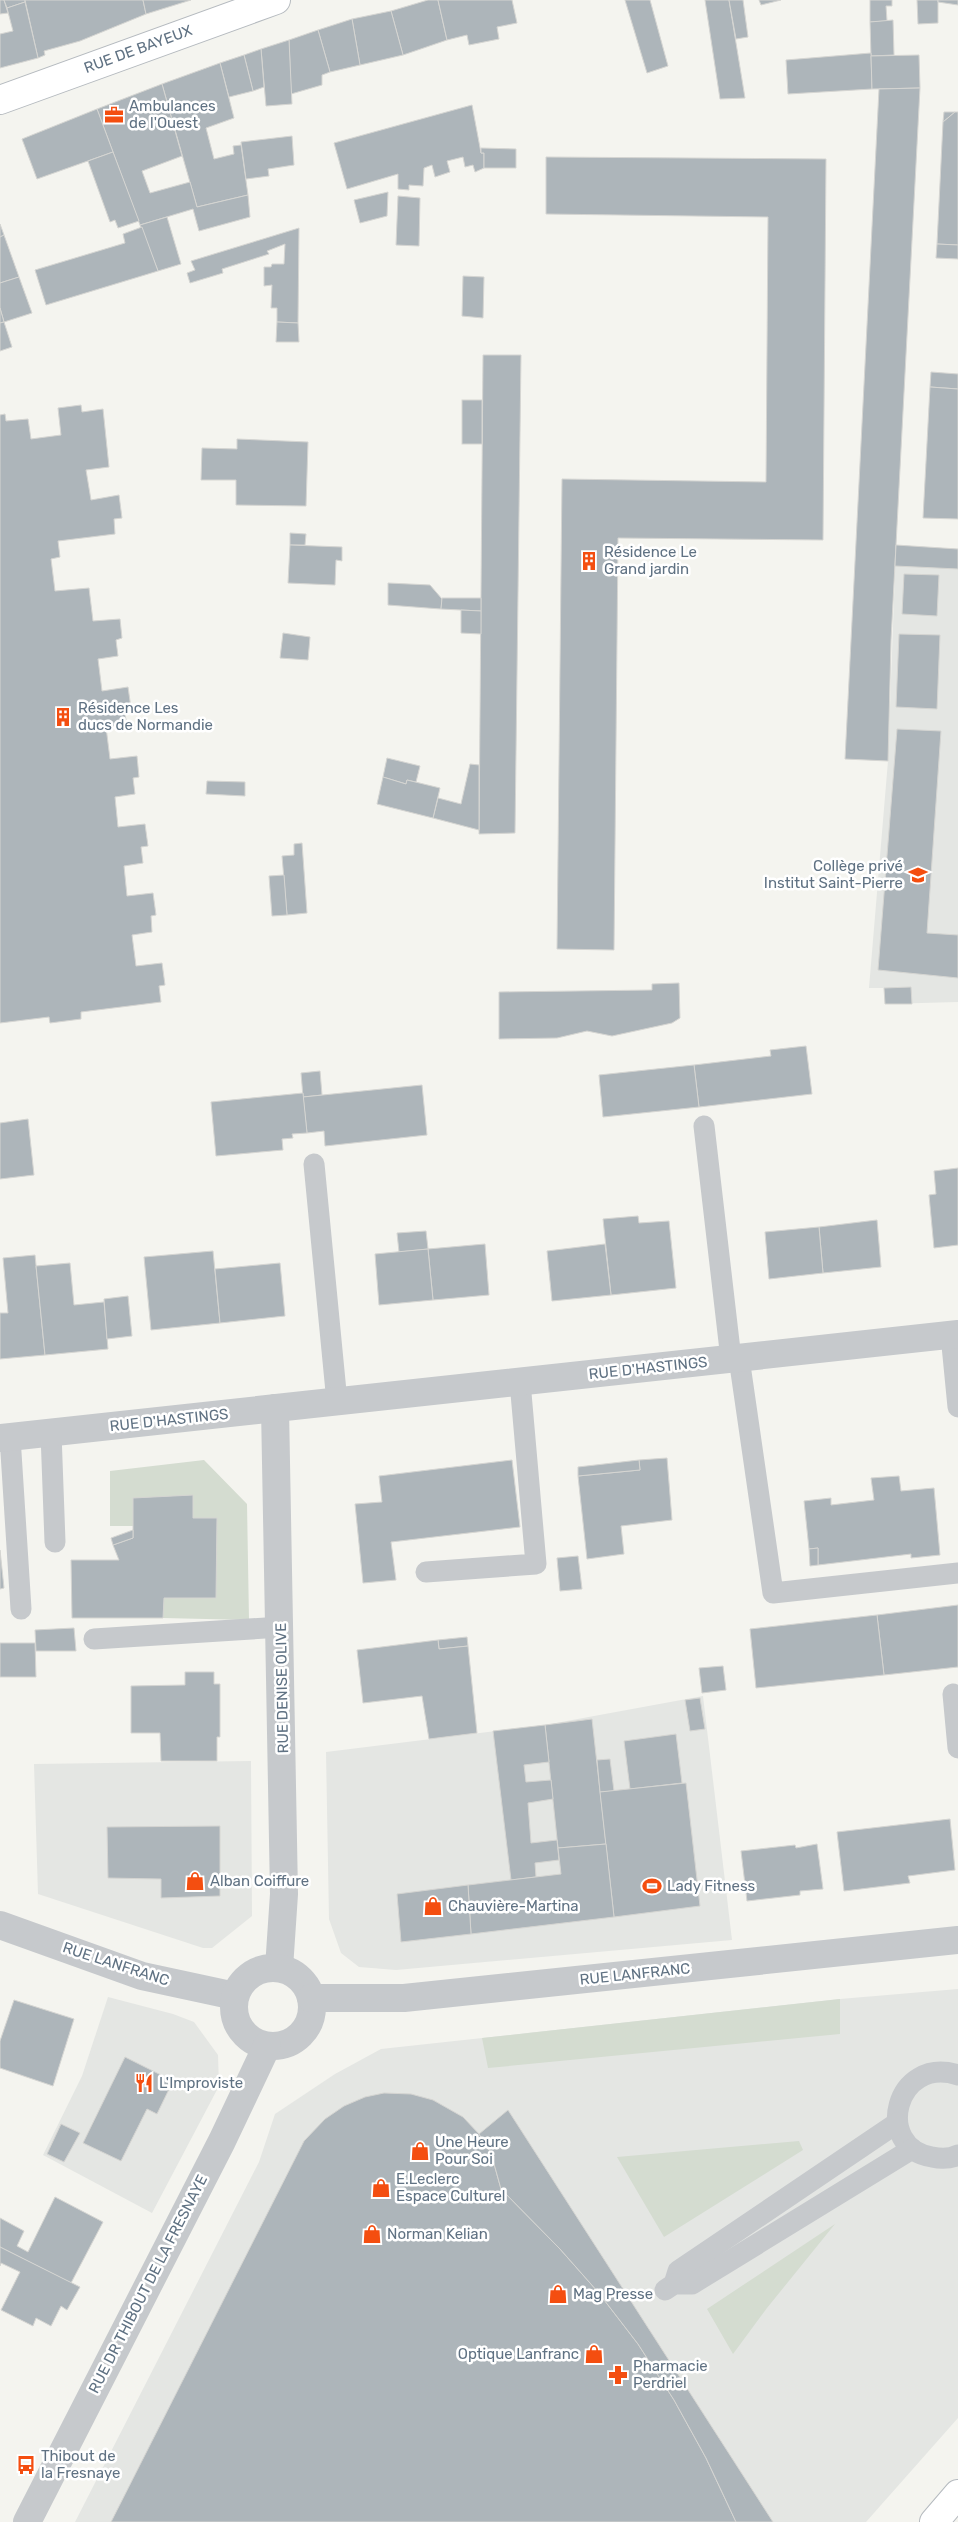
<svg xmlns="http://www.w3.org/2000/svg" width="958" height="2522" font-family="Rubik,sans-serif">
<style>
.built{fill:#e4e6e3}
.green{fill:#d4dcd0}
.building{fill:#adb5ba;stroke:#d5d5d2}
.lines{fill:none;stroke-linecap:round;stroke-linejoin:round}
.secondary-casing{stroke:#b5babf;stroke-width:30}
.service{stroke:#c6c9cc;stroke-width:21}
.minor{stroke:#c6c9cc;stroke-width:28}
.tertiary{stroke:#c6c9cc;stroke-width:28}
.secondary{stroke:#fff;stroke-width:28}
.labels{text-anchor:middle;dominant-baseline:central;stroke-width:5;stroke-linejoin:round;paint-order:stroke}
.street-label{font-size:15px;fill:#607283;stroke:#fff}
.poi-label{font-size:15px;fill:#607283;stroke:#fff;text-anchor:start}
</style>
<rect width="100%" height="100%" fill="#f4f4ef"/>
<g class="built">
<path d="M896,545L958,549V1002L885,1004L884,988H869L888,761Z"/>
<path d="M703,1696L732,1940L396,1970L359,1967L341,1953L329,1919L326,1752L545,1725Z"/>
<path d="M251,1761L252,1916L212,1948H203L38,1894L34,1764Z"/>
<path d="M958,1989V2418L866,2522H75L259,2162L275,2114L335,2074L381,2049L840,1999Z"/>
<path d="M108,1997L173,2014L194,2022L218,2055L219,2086L152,2213L43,2155L82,2076Z"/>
</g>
<g class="green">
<path d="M204,1460L247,1504L249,1620L163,1618L164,1598H216L217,1518H193V1495L133,1498L134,1526H110V1471Z"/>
<path d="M840,1999V2034L488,2068L482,2038Z"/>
<path d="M799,2141L803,2150L664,2237L617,2157Z"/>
<path d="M835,2224L767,2308L733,2354L707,2309Z"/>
</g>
<g class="building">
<path d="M0,0H4L8,13L0,14Z"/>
<path d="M4,0H25V2L7,8Z"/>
<path d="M25,0H143L146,14L80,41L44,51L45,55L38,58Z"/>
<path d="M143,0H191L146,14Z"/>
<path d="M428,0H438L447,40L403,55L391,11Z"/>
<path d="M438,0H512L517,23L497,27L499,39L469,45L467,35L447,40Z"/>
<path d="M625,0H650L668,66L647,73Z"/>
<path d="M705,0H729L745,98L720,99Z"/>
<path d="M729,0H743L748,37L736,39Z"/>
<path d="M759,0H781L761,5Z"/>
<path d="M870,0H892V6H886L887,21L870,22Z"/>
<path d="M917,0H938V23L918,24Z"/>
<path d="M938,0H958V5L938,2Z"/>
<path d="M25,2L38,58L0,68V34L13,31L7,8Z"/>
<path d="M391,11L403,55L360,65L352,19Z"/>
<path d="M352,19L360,65L330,72L318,30Z"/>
<path d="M893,20L894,55L871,56L870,22Z"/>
<path d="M318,30L330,72L322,75V85L291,94L289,40Z"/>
<path d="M289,40L292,104L266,106L261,49Z"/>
<path d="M261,49L264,87L253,91L244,55Z"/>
<path d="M871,53L872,89L788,94L786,60Z"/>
<path d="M244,55L253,91L229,97L220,63Z"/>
<path d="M919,55L920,88L872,89L871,56Z"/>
<path d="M220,63L234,118L206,128L214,159L234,154L233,146L241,145L248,195L197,207L162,84Z"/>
<path d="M162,84L182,156L142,171L150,193L190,182L197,207L248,195L250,217L199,231L193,209L140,225L97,109Z"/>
<path d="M920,88L891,640L888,761L845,759L879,89Z"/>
<path d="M472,105L481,153H484V168L475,172L473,165L465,167L463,157L447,161L450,172L435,177L432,165L424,168L423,186L409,185V190L398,189V174L347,189L334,143Z"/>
<path d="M97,109L113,152L37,179L22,139Z"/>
<path d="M944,112H955L943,122Z"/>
<path d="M955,112H958V245L937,244L943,122Z"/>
<path d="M292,136L294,165L268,169L269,176L246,179L241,142Z"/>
<path d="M481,148L516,149V168H484V153H481Z"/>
<path d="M113,152L139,221L118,228L115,220L110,222L88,161Z"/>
<path d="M546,157L826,159L823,540L618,538L614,950L557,949L562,479L766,482L768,217L546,214Z"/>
<path d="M388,192L387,216L360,223L354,200Z"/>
<path d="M398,196L420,198L419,246L396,245Z"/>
<path d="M167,217L181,264L158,271L140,225Z"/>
<path d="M0,224L4,235L0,237Z"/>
<path d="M142,227L158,271L46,305L35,270L125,243L123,234Z"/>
<path d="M299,228L298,323L277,322V308H271L272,285L264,286V267H271L272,264H284L285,244L267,251L269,254L222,269L223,273L190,283L187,273L195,270L191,261Z"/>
<path d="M4,235L19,277L0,283V237Z"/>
<path d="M937,244L958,245V259L936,258Z"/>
<path d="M463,276L484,277L483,318L462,316Z"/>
<path d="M19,277L32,313L4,322L0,308V283Z"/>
<path d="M0,308L4,322L0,323Z"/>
<path d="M4,322L12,347L0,351V323Z"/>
<path d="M277,322L298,323L299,342H276Z"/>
<path d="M483,355H521L515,833L479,834Z"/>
<path d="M931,372L958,374V389L930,387Z"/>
<path d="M930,387L958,389V519L923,518Z"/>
<rect x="462" y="400" width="20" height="44"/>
<path d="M81,405L82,412L103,409L109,467L86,470L91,500L119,495L122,518L114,519L115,534L58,541L60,557L51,559L55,591L89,588L93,621L120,619L122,638L116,640L118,656L98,659L102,691L128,687L131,708L124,709L127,725L106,727L110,759L137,756L139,777L133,778L135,794L115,797L118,827L145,824L148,846L141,847L143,863L124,866L127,896L153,893L156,915L151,916L152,932L132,935L136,966L162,963L165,985L159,986L161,1002L81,1012V1019L50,1023L49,1017L0,1023V415L5,414L6,421L28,419L31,439L61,435L58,408Z"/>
<path d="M237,439L308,442L306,506L236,505V480H201L202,448L237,449Z"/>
<path d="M290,533L306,534L305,545H290Z"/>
<path d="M290,545L342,547V561L336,560L335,585L288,583Z"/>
<path d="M896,545L958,549V569L895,566Z"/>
<path d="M904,574L939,575L937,616L902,614Z"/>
<path d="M388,583L430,585L442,599L441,609L388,605Z"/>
<path d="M481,598V611L441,609L442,598Z"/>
<path d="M461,610L481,611V634L461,633Z"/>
<path d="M283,633L310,637L308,660L280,658Z"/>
<path d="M899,634L940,635L937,709L896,707Z"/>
<path d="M897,729L941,731L927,933L958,935V978L878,970Z"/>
<path d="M387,758L420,766L416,782L407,780L406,784L383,777Z"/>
<path d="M470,764L479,765V830L433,818L438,798L461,804Z"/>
<path d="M383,777L406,784L407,780L440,788L433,818L377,804Z"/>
<path d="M207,781L245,782V796L206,794Z"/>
<path d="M302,843L307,913L287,915L282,856L294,855V844Z"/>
<path d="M284,875L287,915L272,916L269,876Z"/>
<path d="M679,983L680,1018L672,1023L612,1036L587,1031L557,1038L499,1039V992L652,990V984Z"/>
<path d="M911,987L912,1004H885L884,988Z"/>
<path d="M806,1046L812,1094L699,1107L694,1065L771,1056L770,1050Z"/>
<path d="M694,1065L699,1107L603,1117L599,1075Z"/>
<path d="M320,1071L322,1095L303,1097L301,1073Z"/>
<path d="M422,1085L427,1135L325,1146L324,1131L307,1133L303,1097Z"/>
<path d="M303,1093L307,1133L292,1134L293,1138L282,1139L283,1150L216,1156L211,1102Z"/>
<path d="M28,1119L34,1175L0,1179V1123Z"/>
<path d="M958,1168V1245L934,1248L929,1195L936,1194L934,1171Z"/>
<path d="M638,1216L639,1223L669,1221L676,1288L611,1295L603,1219Z"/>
<path d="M877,1220L881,1267L823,1273L819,1227Z"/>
<path d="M819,1227L823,1273L769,1279L765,1232Z"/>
<path d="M426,1231L428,1249L399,1252L397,1233Z"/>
<path d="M485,1244L489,1295L433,1300L428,1249Z"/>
<path d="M605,1244L611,1295L552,1301L547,1251Z"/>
<path d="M428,1249L433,1300L379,1305L375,1254Z"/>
<path d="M213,1251L220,1323L151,1330L144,1257Z"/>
<path d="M35,1255L45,1355L0,1359V1313H8L3,1258Z"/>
<path d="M70,1263L74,1305L104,1302L108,1349L45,1355L36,1266Z"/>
<path d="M280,1263L285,1316L220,1323L215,1269Z"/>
<path d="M128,1296L132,1336L107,1339L104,1299Z"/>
<path d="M667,1458L672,1520L621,1526L624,1554L587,1559L578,1476L640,1470L639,1460Z"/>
<path d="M512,1460L520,1527L391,1542L396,1580L363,1583L355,1504L382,1502L379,1476Z"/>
<path d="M639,1460L640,1470L578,1476V1467Z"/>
<path d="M899,1476L901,1491L934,1488L940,1555L911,1558V1554L818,1565V1548L809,1549L804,1501L831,1498V1505L874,1500L871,1478Z"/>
<path d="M193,1495V1518H217L216,1598H164L163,1618H72L71,1560H119L113,1545L133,1538V1498Z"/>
<path d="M133,1530V1538L113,1545L111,1538Z"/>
<path d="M818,1548V1565L810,1566L809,1549Z"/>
<path d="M0,1550L4,1588L0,1589Z"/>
<path d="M578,1556L582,1589L560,1591L557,1558Z"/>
<path d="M958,1605V1667L884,1675L877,1615Z"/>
<path d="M877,1615L884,1675L756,1688L750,1629Z"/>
<path d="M74,1628L76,1651H36L35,1630Z"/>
<path d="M467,1637L468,1646L439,1649L438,1640Z"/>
<path d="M438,1640L439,1649L468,1646L477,1733L429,1739L422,1696L363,1703L357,1650Z"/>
<path d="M0,1643H35L36,1677H0Z"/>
<path d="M723,1666L726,1690L702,1693L699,1668Z"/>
<path d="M185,1672H214V1684H220V1737H217V1761H161L160,1733H131V1686L185,1685Z"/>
<path d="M700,1698L705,1729L690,1731L685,1700Z"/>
<path d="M592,1719L606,1844L558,1848L545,1725Z"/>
<path d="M545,1725L549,1762L524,1765L526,1782L551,1780L553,1799L528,1803L531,1843L557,1840L559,1860L535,1863L536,1877L511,1880L493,1731Z"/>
<path d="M676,1734L682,1783L630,1789L624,1741Z"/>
<path d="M610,1759L614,1791L600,1792L597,1760Z"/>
<path d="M686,1783L700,1906L614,1917L600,1792Z"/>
<path d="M950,1819L955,1870L908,1876L910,1883L844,1891L837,1832Z"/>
<path d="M220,1826V1896L161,1898V1879L108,1878L107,1827Z"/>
<path d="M606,1844L614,1917L471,1934L468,1885L561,1874L558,1848Z"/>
<path d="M817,1844L823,1889L800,1891V1895L747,1901L741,1851L795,1845L796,1848Z"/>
<path d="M468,1885L471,1934L401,1942L397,1894Z"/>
<path d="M14,2000L74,2019L53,2086L0,2068V2041Z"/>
<path d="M125,2057L173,2081L157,2114L147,2109L121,2161L83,2143Z"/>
<path d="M384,2093L411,2094L433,2100L463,2117L479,2134L491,2153L501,2189L560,2249L598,2292L638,2344L674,2400L706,2458L736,2522H111L304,2141L325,2119L344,2106L365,2097Z"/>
<path d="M508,2110L773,2522H736L706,2458L674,2400L638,2344L598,2292L560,2249L501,2189L491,2153L479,2134Z"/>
<path d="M61,2124L80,2133L64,2162L47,2154Z"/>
<path d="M55,2197L103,2222L71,2283L0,2247V2218L24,2231L17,2246L28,2252Z"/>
<path d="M0,2247L80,2287L67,2310L61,2306L51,2326L36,2318L33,2326L1,2310L20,2272L1,2263L0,2266Z"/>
</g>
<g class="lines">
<g class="secondary-casing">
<g id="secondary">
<path d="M0,100L276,0"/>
<path d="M934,2522L958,2494"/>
</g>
</g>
<g class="service">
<path d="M704,1126L731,1359"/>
<path d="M314,1164L337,1402"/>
<path d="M951,1335L958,1407"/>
<path d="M739,1358L773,1593L958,1573"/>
<path d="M51,1433L55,1542"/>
<path d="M10,1437L21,1609"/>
<path d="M426,1572L536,1564L520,1382"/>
<path d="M94,1639L281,1627"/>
<path d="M953,1694L958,1748"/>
<path d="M958,2075C895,2055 873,2147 932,2157C941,2159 950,2159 958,2155"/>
<path d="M674,2284L678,2271L897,2123"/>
<path d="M665,2290L674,2284H692L912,2149"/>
</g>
<g class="minor">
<path d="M275,1408L284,1894L279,1968"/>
<path d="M0,1925L142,1976L235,1996"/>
<circle cx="273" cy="2007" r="39"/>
<path d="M311,1998H404L958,1940"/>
<path d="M27,2522L222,2141L267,2046"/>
</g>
<path class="tertiary" d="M0,1438L958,1334"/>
<use href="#secondary" class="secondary"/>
</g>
<defs>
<g id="office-bare" transform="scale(1.5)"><path d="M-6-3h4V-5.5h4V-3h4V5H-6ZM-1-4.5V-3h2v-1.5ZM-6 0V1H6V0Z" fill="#f44e10" stroke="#fff" stroke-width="2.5" paint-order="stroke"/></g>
<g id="building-bare" transform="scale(1.5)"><path d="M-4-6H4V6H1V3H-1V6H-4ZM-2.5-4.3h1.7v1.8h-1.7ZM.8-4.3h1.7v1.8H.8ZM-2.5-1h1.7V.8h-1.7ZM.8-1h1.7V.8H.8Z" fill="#f44e10" stroke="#fff" stroke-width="2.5" paint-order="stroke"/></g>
<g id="school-bare" transform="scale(1.5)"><path d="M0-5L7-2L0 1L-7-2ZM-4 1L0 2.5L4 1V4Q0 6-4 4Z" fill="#f44e10" stroke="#fff" stroke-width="2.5" paint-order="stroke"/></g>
<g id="shop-bare" transform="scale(1.5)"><path d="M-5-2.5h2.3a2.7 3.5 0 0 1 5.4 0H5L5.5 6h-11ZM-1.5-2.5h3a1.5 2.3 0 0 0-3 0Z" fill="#f44e10" stroke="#fff" stroke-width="2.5" paint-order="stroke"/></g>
<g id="stadium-bare" transform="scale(1.5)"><path d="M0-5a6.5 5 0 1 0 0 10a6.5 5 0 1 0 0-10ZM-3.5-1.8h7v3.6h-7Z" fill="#f44e10" stroke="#fff" stroke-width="2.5" paint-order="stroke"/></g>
<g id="restaurant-bare" transform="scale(1.5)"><path d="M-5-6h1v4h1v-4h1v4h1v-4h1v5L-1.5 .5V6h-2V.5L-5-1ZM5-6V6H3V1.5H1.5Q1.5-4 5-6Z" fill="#f44e10" stroke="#fff" stroke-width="2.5" paint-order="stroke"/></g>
<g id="pharmacy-bare" transform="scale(1.5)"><path d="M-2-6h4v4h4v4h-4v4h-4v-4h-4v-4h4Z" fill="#f44e10" stroke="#fff" stroke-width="2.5" paint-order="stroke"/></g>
<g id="bus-bare" transform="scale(1.5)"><path d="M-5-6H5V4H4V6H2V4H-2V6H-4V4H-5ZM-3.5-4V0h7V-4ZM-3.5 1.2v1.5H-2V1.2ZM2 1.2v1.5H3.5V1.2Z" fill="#f44e10" stroke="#fff" stroke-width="2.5" paint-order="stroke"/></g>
</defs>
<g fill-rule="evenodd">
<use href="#office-bare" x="114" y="115"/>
<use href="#building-bare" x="589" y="561"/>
<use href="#building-bare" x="63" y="717"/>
<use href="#school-bare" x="918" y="875"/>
<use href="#shop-bare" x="195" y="1881"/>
<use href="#stadium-bare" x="652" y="1886"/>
<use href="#shop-bare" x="433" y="1906"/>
<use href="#restaurant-bare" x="144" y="2083"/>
<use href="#shop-bare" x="420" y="2151"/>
<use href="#shop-bare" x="381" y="2188"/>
<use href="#shop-bare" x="372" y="2234"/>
<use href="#shop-bare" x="558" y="2294"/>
<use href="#shop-bare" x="594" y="2354"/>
<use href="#pharmacy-bare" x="618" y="2375"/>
<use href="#bus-bare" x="26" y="2465"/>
</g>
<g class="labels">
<g class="street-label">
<text transform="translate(138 49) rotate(-20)">RUE DE BAYEUX</text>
<text transform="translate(648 1368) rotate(-6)">RUE D'HASTINGS</text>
<text transform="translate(169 1420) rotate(-6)">RUE D'HASTINGS</text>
<text transform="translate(282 1688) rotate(-91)">RUE DENISE OLIVE</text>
<text transform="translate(116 1964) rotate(18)">RUE LANFRANC</text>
<text transform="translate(635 1974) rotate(-6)">RUE LANFRANC</text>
<text transform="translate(148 2284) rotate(-63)">RUE DR THIBOUT DE LA FRESNAYE</text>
</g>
<g class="poi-label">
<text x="129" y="106">Ambulances<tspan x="129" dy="17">de l'Ouest</tspan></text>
<text x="604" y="552">Résidence Le<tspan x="604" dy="17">Grand jardin</tspan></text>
<text x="78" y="708">Résidence Les<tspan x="78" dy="17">ducs de Normandie</tspan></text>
<text x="903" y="866" text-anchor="end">Collège privé<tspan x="903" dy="17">Institut Saint-Pierre</tspan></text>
<text x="210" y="1881">Alban Coiffure</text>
<text x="667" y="1886">Lady Fitness</text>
<text x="448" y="1906">Chauvière-Martina</text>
<text x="159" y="2083">L'Improviste</text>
<text x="435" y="2142">Une Heure<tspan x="435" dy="17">Pour Soi</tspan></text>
<text x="396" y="2179">E.Leclerc<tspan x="396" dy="17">Espace Culturel</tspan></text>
<text x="387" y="2234">Norman Kelian</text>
<text x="573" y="2294">Mag Presse</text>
<text x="579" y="2354" text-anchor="end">Optique Lanfranc</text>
<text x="633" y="2366">Pharmacie<tspan x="633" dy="17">Perdriel</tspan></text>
<text x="41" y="2456">Thibout de<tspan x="41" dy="17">la Fresnaye</tspan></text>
</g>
</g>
</svg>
